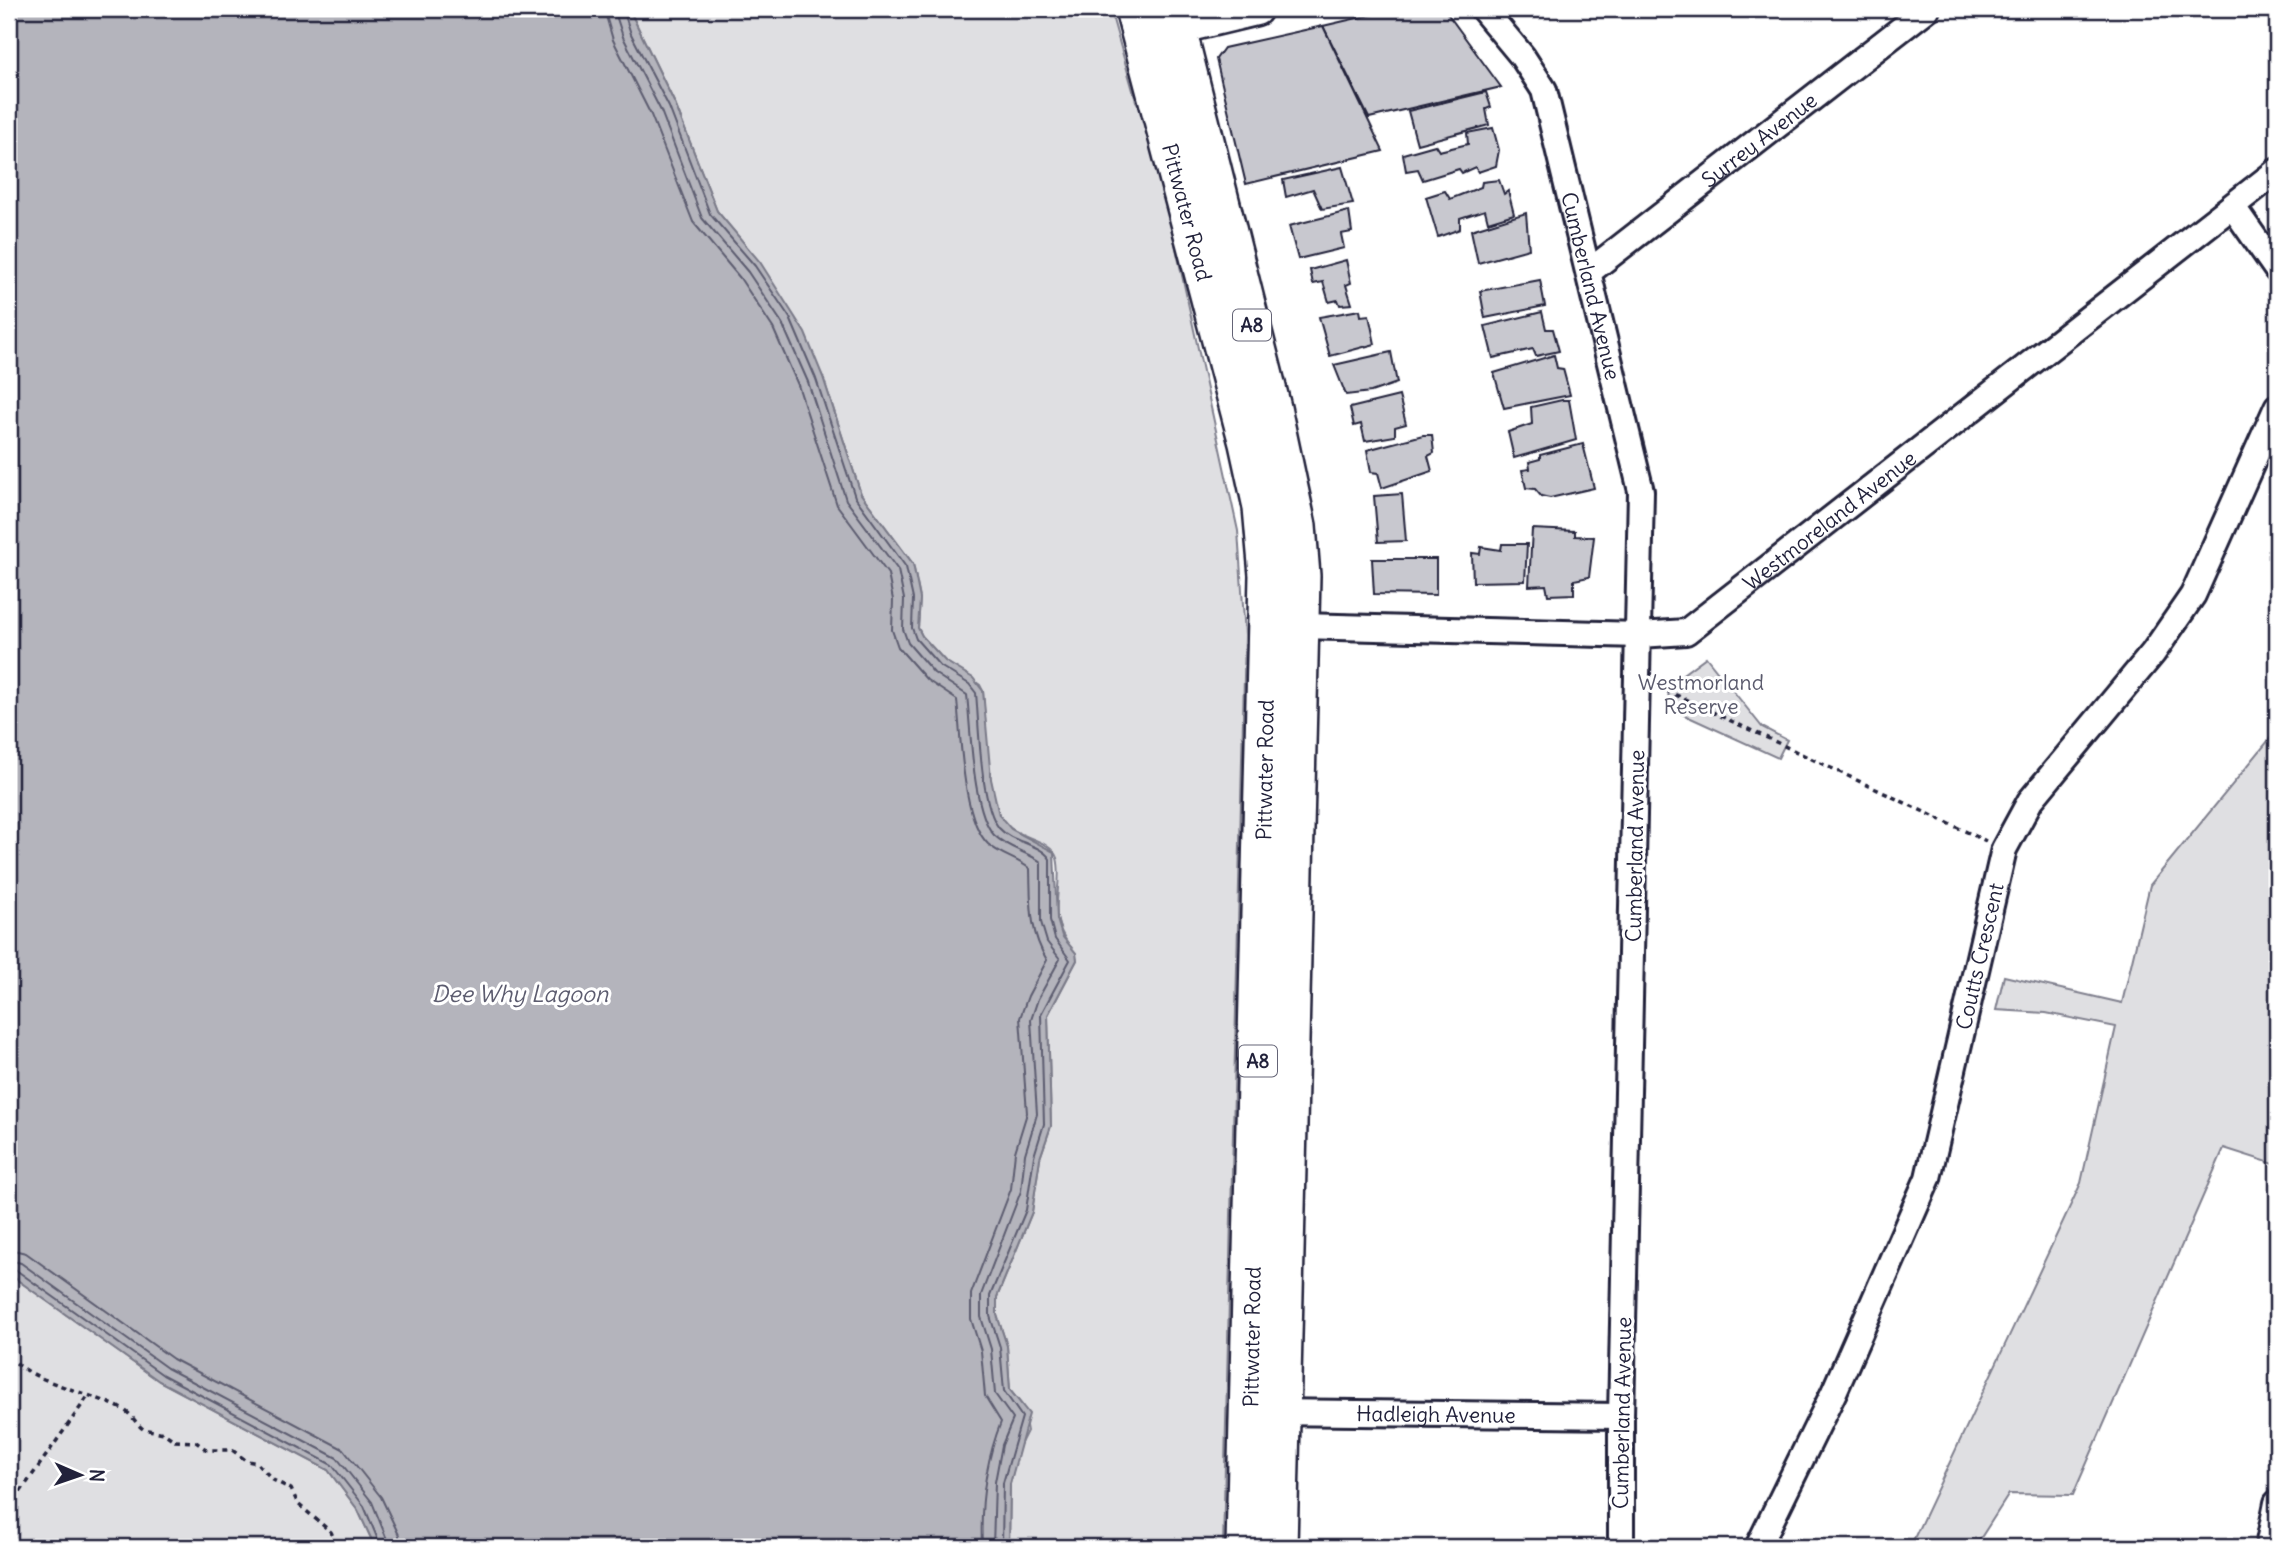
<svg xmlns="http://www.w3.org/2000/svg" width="2286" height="1556" font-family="Delius,sans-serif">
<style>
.green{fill:#dfdfe2;stroke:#80808e;stroke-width:2}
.water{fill:#b4b4bc;stroke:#7a7a88;stroke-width:2}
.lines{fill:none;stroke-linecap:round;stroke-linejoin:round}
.shore{stroke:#5c5c6f;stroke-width:2}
.building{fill:#c8c8cf;stroke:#22223b;stroke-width:2}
.minor-casing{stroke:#22223b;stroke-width:30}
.major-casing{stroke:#22223b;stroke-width:37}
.highway-casing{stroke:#22223b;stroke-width:42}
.path{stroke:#22223b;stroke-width:3.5;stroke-dasharray:5 5;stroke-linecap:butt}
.minor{stroke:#fff;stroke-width:24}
.major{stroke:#fff;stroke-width:32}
.highway{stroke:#fff;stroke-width:37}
.labels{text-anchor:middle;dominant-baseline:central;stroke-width:6;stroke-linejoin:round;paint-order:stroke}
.shield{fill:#fff;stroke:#646476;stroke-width:2}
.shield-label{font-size:19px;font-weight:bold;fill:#22223b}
.street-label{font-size:21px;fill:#22223b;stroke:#fff}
.park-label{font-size:21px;fill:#5b5b6d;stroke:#fff}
.water-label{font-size:23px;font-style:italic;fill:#5c5c6f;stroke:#fff}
</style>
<rect width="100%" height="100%" fill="#fff"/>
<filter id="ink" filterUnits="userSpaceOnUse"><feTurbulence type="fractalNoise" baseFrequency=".0143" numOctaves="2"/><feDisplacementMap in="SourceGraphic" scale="14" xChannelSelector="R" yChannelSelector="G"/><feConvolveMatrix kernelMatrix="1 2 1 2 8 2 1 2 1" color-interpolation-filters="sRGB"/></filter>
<g filter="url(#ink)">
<g class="green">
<path d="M629,9H1110L1136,101L1148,120L1238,531L1245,635L1223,1547H1009L1010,1484L1018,1449L1027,1431L1022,1405L1010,1390L1007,1346L997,1315V1297L1032,1212L1040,1158L1051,1126L1048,1015L1077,960C1071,945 1059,934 1057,917C1055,899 1062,875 1057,858C1051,839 1017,838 1004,823C988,804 985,719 983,691L980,685L945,661L922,636L918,628L920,598L913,564L861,494L823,377L742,241L717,211L675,104Z"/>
<path d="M1706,657L1762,727L1787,740L1778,758L1669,708L1668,685Z"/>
<path d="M2277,730V1165L2224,1148L2073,1495L2009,1494L1975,1547H1910L2081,1183L2116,1027L2046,1013L1996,1010L2004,976L2122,1003L2150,885Z"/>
<path d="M9,1274L159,1381L328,1470L358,1510L375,1547H9Z"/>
</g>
<path class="water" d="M9,9H629L675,104L717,211L760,262L805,333L823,377L861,494L913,564L920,599L918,628L922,636L945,661L973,678L983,691L991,779L999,815L1011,829L1054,852L1057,919L1062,936L1076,953L1077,960L1048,1015L1051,1126L1040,1158L1032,1212L997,1297V1315L1007,1346L1010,1390L1029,1414L1010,1484L1009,1547H375L358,1510L328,1470L159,1381L9,1274Z"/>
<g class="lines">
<g class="shore">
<path d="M604,9L613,40L651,115L693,222L740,278L773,328L798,385L837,505L888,574L893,600L892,630L898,647L927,680L957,700C961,736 962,819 988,844C1000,855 1018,859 1030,869C1031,903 1029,931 1047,960L1028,996L1020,1018L1027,1113L1015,1152L1011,1189L971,1294V1319L981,1351L985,1396L1001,1422C985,1463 980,1503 982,1547"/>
<path d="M614,9L623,37L661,111L702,218L748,272L782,323L808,382L846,500L898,570L904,599L903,629L908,643L934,673L967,695C971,729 972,811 994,835C1007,848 1027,852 1041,862V922L1047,942L1060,959L1038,999L1031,1020L1037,1114L1025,1154L1021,1191L981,1295V1317L991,1349L995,1394L1013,1419L1002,1445L995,1482L993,1547"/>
<path d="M623,9L631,34L669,107L710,214L755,266L790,318L816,379L855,497L906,567L913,599L912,628L916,639L940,666L969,684L976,693C979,724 980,805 999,828C1012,843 1040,843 1050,859V920L1055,939L1070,960L1041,1014L1044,1124L1034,1156L1026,1210L990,1296V1316L1000,1347L1004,1391L1022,1417L1003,1483L1002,1547"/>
<path d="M9,1249L26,1253L173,1359L343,1449L381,1497L399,1535L400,1547"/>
<path d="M9,1260L21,1263L167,1368L337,1458L372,1502L390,1547"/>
<path d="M9,1268L16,1270L163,1375L332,1465L364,1506L381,1547"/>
</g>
</g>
<g class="building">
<path d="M1396,9H1444L1501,87L1369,118L1323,26Z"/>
<path d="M1323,26L1383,151L1246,184L1216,59L1224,48Z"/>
<path d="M1486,92L1491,107L1486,109L1489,125L1417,144L1408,111Z"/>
<path d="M1493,128L1499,150L1496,166L1478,172L1475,167L1462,173L1459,169L1423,180L1418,169L1406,171L1403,154L1435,145L1439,151L1468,144L1467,133Z"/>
<path d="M1342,167L1353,204L1322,209L1313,189L1286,197L1283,180Z"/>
<path d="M1499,180L1504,194L1508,191L1514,214L1488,222L1485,210L1460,218V229L1438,237L1426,197L1445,191L1450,199L1481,187L1482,182Z"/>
<path d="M1349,211L1352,232L1341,234L1344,248L1298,259L1289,226Z"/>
<path d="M1526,213L1529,249L1478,263L1471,230Z"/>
<path d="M1346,260L1351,283L1346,285L1352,304L1340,305L1338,300L1329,302L1323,282L1313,284L1310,270Z"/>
<path d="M1540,280L1545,306L1485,318L1480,291Z"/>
<path d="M1360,310L1361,316L1369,315L1375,344L1330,356L1319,317Z"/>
<path d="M1542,312L1546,329H1553L1559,351L1536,356L1533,349L1493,358L1485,326Z"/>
<path d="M1391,352L1397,383L1371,392L1346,395L1334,365Z"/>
<path d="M1554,355L1557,368L1563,369L1570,395L1504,408L1494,373Z"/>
<path d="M1399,396L1406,424L1395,427V436L1365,441L1361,424L1354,426L1350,408Z"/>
<path d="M1562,400H1569L1576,440L1514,458L1508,432L1532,424L1531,407Z"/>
<path d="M1423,435H1432L1434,453L1428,456L1432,471L1382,488L1378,473L1371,472L1367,450Z"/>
<path d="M1583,444L1594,488L1550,498L1541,496L1535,489L1526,488L1522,470L1530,469L1529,462L1540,459V455Z"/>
<path d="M1402,494L1406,541L1378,542L1374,496Z"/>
<path d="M1532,529L1575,531V536L1594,537L1589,577L1574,580V594L1548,595L1546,585L1529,586Z"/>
<path d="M1502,544H1527L1525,581L1473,582L1472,553L1480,554L1481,547L1501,550Z"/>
<path d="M1372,559H1436V595L1374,594Z"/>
</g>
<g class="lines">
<g class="minor-casing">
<g id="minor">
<path id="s1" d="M1483,9L1522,56L1544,90L1641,491L1621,1416V1547"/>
<path d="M2233,207L2277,270"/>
<path id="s2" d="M1590,271L1927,9"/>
<path id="s3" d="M1301,626L1640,635L1686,632L2277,171"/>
<path id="s4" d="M1268,1412L1621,1416"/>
<path id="s5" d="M1758,1547L1834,1392L1928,1178L2004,849L2030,801L2153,653L2193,595L2277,407"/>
<path d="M2268,1547L2277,1503"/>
</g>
</g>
<g class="major-casing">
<path id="major" d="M1152,34L1256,9"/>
</g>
<g class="highway-casing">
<g id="highway">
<path id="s6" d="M1134,9L1248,443L1262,507L1268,575L1245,1547"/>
<path d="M1172,9L1272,408L1297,526L1301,576L1278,1547"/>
</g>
</g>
<g class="path">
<path d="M1657,686L1986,841"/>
<path d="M9,1356C32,1383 87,1391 120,1408C132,1413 134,1422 143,1429L164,1433L175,1441L196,1442L207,1450H232L247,1461L257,1463L273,1480L291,1489L298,1504L331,1532L338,1547"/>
<path d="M9,1508L89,1395"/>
</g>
<use href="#minor" class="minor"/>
<use href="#major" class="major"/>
<use href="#highway" class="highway"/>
</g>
</g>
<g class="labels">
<g class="shield">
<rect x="1233" y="309.5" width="38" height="31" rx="5"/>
<rect x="1239" y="1045.5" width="38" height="31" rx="5"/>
</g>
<g class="shield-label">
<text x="1252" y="325">A8</text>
<text x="1258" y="1061">A8</text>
</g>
<g class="street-label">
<text stroke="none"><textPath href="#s2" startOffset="214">Surrey Avenue</textPath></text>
<text stroke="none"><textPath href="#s6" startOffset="210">Pittwater Road</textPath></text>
<text stroke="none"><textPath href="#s1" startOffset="303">Cumberland Avenue</textPath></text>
<text stroke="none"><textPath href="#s3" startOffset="567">Westmoreland Avenue</textPath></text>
<text transform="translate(1265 770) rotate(-89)">Pittwater Road</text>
<text transform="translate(1635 846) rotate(-89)">Cumberland Avenue</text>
<text stroke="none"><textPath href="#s5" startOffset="634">Coutts Crescent</textPath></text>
<text transform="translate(1252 1337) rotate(-89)">Pittwater Road</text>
<text transform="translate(1622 1413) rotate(-89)">Cumberland Avenue</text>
<text stroke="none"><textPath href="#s4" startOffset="168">Hadleigh Avenue</textPath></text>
</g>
<g class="park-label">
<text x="1701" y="682">Westmorland<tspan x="1701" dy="24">Reserve</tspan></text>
</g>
<g class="water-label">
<text x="520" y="993">Dee Why Lagoon</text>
</g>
</g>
<rect width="2286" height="1556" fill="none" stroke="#fff" stroke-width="35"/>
<rect x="18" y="18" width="2251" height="1521" fill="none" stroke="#22223b" stroke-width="2.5" filter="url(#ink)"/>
<g transform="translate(80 1475) rotate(92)" stroke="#ffffff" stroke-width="5" paint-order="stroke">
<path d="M0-5L12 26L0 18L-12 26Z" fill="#22223b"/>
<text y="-10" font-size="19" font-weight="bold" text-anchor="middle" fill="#22223b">N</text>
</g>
</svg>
